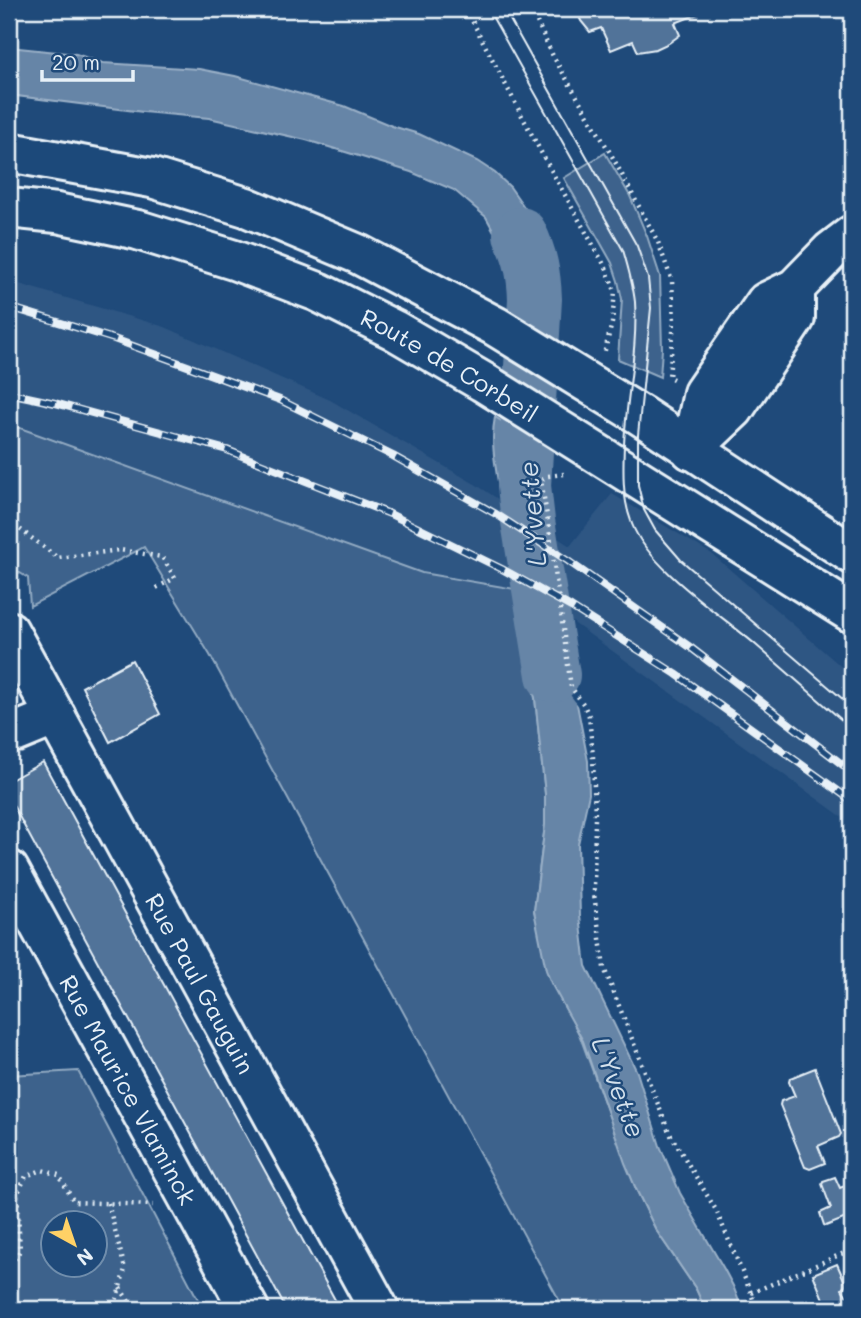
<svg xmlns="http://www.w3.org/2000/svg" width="861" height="1318" font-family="Mali,sans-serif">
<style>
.built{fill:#2e5683}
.green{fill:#3c628c;stroke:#92aac2;stroke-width:2;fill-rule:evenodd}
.water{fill:#6685a7;stroke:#9ab0c7;stroke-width:2}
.pier{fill:#1f4a7a}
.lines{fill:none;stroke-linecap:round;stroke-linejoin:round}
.river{stroke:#6685a7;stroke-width:54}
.building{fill:#517399;stroke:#e8f1f8;stroke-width:2}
.minor-casing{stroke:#e8f1f8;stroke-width:44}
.major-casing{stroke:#e8f1f8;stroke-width:44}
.path{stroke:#e8f1f8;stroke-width:4.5;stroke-dasharray:2 5;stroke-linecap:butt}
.minor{stroke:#1f4a7a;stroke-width:38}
.major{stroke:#1f4a7a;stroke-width:38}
.tram{stroke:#e8f1f8;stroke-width:2}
.rail-casing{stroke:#e8f1f8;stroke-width:8}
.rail{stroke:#1f4a7a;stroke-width:5;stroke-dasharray:16;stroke-linecap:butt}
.labels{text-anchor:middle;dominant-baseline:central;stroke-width:5;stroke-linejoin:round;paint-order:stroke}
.street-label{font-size:24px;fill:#e8f1f8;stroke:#1f4a7a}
.water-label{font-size:26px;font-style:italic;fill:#d4e1ec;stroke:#1f4a7a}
</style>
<rect width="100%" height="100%" fill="#1f4a7a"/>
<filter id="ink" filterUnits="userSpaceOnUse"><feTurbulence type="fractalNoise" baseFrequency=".0143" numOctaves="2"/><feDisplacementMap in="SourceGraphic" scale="14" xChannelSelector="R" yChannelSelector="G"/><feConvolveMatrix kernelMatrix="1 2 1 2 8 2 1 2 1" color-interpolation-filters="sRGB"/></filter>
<g filter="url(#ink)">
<path class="built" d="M9,281L165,327L330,400L475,484L570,546L612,494L712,554L852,676V824L564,616L515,589L422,573L20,428L9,427Z"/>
<g class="green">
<path d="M605,153L630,196L647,236L660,276L662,349L660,377L618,359L622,299L618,281L612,263L564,178Z"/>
<path d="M9,427L20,428L422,573L515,589L535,698L545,794V825L534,911L636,1189L656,1230L696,1289L705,1309H564L210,655L144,547L30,606L28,578L9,566Z"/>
<path d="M78,1071L203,1309H9V1075ZM52,1224H94V1266H52Z"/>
</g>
<g class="water">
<path d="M9,47L76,54L103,63L199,69L235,76L344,106L392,126L419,134L477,161L495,173L510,187L529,214L552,252L557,280L553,316L517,294L508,257L486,217L454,190L411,172L306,140L209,118L143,112L9,95Z"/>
<path d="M495,417L539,445L537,470L547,531L502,506C498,477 489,446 495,417Z"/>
<path d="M515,589L560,616L588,761L589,794L578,844L580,916L586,966L637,1072L660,1146L680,1193L724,1269L733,1286L742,1309H705L696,1289L656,1230L636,1189L625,1163L583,1041L551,983L546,970L534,911L545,825V794L535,698Z"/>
</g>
<g class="pier">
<path d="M541,473L550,530L547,534L541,531L532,474Z"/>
<path d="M552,606L564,615L576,684L578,687L581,706L580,708L565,688Z"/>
</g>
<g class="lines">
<path class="river" d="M520,234C531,257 534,274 535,299L524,486L528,521L553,675"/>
</g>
<g class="building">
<path d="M576,9H695L698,14L675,23L680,35L669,43L656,49L638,52L633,41L611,50L601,28L590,32L581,21Z"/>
<path d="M132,660L160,714L110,742L82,687Z"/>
<path d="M43,762L340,1309H286L9,798V781Z"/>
<path d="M815,1068L841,1134L839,1137L818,1146L825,1163L810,1169L805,1167L780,1105L781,1101L795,1096L789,1082L790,1078Z"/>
<path d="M835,1177L840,1188L852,1183V1219L851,1216L826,1226L824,1225L820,1213L831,1208L822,1184L823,1181Z"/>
<path d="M837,1264L846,1284L842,1289L852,1303V1309H829L825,1304L813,1274Z"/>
</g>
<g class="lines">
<g class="minor-casing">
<g id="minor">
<path d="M691,450L703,393L766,302L795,288L831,251L852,235"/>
<path d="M691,450L734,409L795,318V288"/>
<path id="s1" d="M9,631L379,1309"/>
<path d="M9,733L17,732L56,716"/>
<path id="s2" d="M9,870L249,1309"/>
</g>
</g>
<g class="major-casing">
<g id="major">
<path d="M9,152L152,178L246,207L358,254L495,326L640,415L852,554"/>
<path id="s3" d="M9,208L57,213L138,230L234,260L318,292L394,330L483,382L852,613"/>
</g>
</g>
<g class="path">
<path d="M466,9L542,154L606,268L615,291L612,323L604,354"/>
<path d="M531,9L553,56L612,156L658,242L672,281L674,321L669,377L673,379"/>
<path d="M564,474L548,476L541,480L549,528L571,687L584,705L589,716L593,757L595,817L594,894L604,968L669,1132L716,1210L751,1293L756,1309"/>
<path d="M9,521L58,558L120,550L162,557L175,578L154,589"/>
<path d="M108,1203L125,1269L115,1305L111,1309"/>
<path d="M9,1272L20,1250L17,1195L26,1176L42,1170L59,1175L74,1202L153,1205"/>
<path d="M120,1288L134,1309"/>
<path d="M751,1293L851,1250"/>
</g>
<use href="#minor" class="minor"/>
<use href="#major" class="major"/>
<g class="tram">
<path d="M488,9L623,250C628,267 633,284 635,302C638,350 626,398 624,445C623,472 622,498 632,524C649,568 720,614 756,645C788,673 820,701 852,729"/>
<path d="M504,9L637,246L648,278L651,308L638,435V485L644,510L655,530L681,560L852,707"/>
</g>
<g class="rail-casing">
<g id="rail">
<path d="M9,307L114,339L280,400L393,456L496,514L568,561L690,647L852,772"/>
<path d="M9,393L55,403L227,450L390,514L502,569L571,607L676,674L852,801"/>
</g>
</g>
<use href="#rail" class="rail"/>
</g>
</g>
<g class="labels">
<g class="street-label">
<text stroke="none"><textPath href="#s3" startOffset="472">Route de Corbeil</textPath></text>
<text stroke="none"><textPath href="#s1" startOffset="401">Rue Paul Gauguin</textPath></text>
<text stroke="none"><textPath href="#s2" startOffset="250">Rue Maurice Vlaminck</textPath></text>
</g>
<g class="water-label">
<text transform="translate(532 514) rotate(-95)">L'Yvette</text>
<text transform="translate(619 1087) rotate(69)">L'Yvette</text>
</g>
</g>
<rect width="861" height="1318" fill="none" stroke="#1f4a7a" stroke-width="35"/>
<rect x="18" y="18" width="826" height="1283" fill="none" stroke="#e8f1f8" stroke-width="2.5" filter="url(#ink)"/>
<g transform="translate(74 1244) rotate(140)"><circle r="33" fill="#1f4a7a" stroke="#6f8dac" stroke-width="2"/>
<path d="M0-5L12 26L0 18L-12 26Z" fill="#ffd166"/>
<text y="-10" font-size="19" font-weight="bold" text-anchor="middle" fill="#e8f1f8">N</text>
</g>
<path d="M42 70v10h91v-10" fill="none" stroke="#e8f1f8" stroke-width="3.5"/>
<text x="52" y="70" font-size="21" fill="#e8f1f8" stroke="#1f4a7a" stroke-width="5" paint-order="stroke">20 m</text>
</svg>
